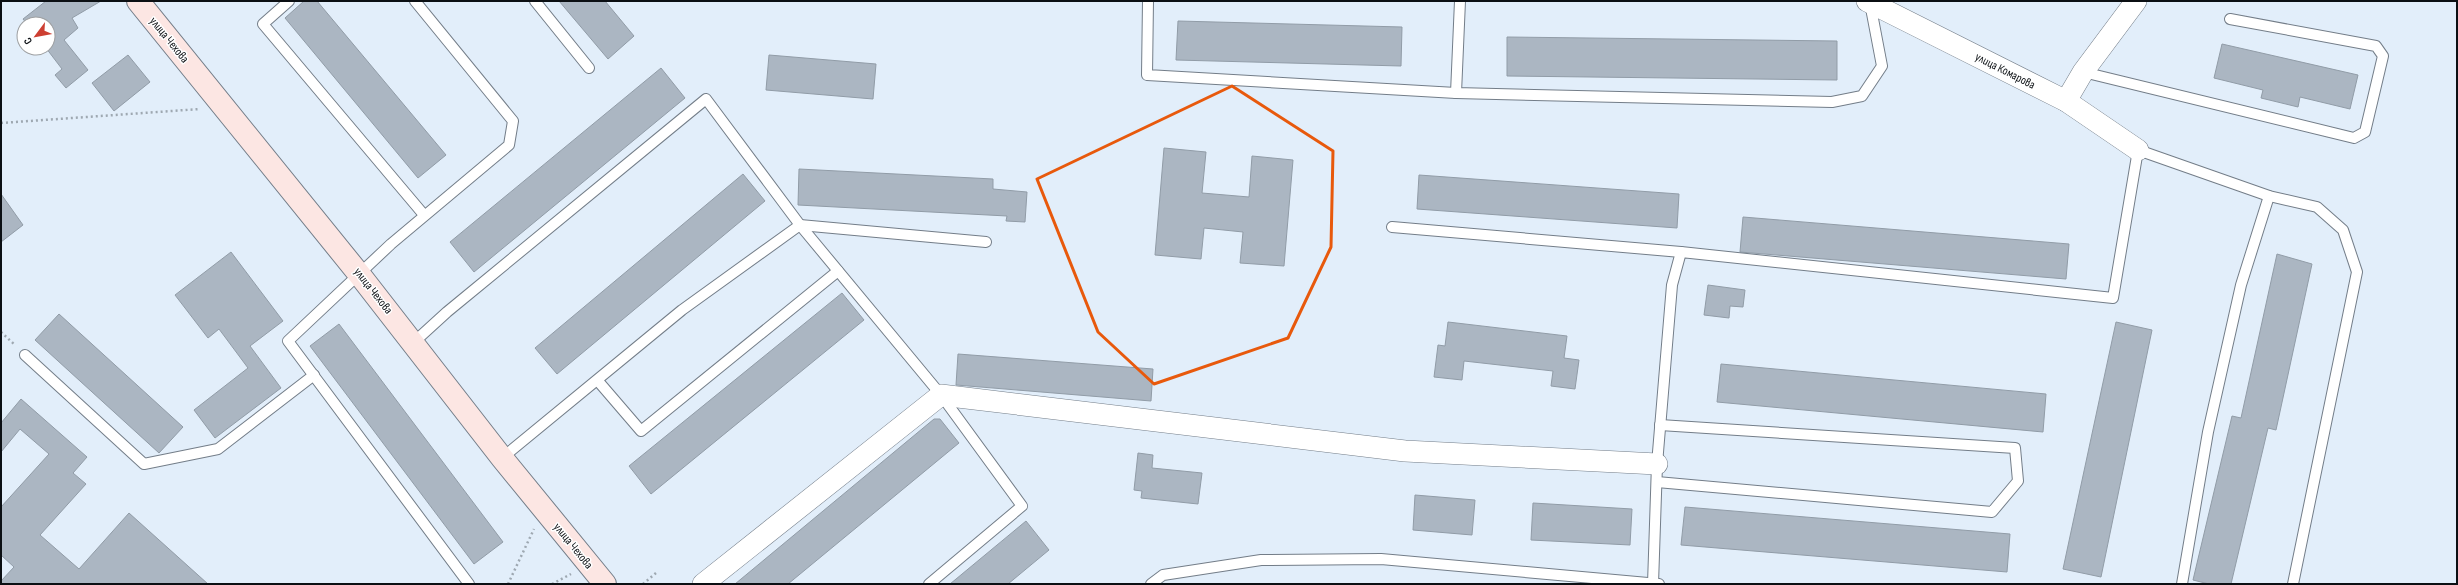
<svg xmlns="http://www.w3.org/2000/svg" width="2458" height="585" font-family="'Sofia Sans Condensed',sans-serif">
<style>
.building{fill:#abb6c2;stroke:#919ca7}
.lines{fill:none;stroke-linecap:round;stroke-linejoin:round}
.lane-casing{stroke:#737d88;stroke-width:12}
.street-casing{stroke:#737d88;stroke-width:22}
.secondary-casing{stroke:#737d88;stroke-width:24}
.path{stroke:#9ea8b1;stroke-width:2.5;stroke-dasharray:2 3;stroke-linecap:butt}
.lane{stroke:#fff;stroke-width:10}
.street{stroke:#fff;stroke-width:21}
.secondary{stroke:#fce6e3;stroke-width:22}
.marked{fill:none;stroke:#e8590c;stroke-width:3;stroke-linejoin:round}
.labels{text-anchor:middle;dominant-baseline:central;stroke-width:3;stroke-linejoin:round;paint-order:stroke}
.street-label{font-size:12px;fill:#0b0f13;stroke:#fff}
</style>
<rect width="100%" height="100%" fill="#e2eefa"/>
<g class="building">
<path d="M46,1H101L72,18L78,28L64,40L88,70L66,88L55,75L62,69L46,48H48V24H27L23,19Z"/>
<path d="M304,1H317L446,155L418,178L285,18Z"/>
<path d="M559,1H605L634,36L608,59Z"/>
<path d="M1178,21L1402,27L1401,66L1176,60Z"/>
<path d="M1507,37L1837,41V80L1507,76Z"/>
<path d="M2222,44L2358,75L2350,109L2300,97L2298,107L2261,98L2263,90L2214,78Z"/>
<path d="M128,55L150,82L114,111L92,83Z"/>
<path d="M769,55L876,64L873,99L766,90Z"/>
<path d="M661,68L685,98L474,272L450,242Z"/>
<path d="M1164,148L1206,152L1202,193L1249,197L1252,156L1293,160L1284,266L1240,263L1243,232L1204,228L1201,259L1155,255Z"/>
<path d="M799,169L993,179V189L1027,192L1025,222L1006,221L1007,216L798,205Z"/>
<path d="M743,174L765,201L557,374L535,348Z"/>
<path d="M1419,175L1679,194L1677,228L1417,209Z"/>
<path d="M1,194L23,225L1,242Z"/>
<path d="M1743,217L2069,244L2066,279L1740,252Z"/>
<path d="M231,252L283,321L250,346L281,388L215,438L194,410L248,368L219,329L208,338L175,295Z"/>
<path d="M2277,254L2312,264L2276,430L2268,428L2231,584H2209L2193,580L2232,416L2241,418Z"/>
<path d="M1708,285L1745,290L1743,307L1730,306L1729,318L1704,315Z"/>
<path d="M842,293L864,320L651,494L629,466Z"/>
<path d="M59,314L183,427L159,453L35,340Z"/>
<path d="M1448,322L1567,336L1564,358L1579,360L1575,389L1551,386L1553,371L1464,361L1462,380L1434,377L1438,345L1445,346Z"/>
<path d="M2116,322L2152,330L2101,577L2063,569Z"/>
<path d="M339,324L503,542L474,564L310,346Z"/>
<path d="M958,354L1153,369L1151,401L956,385Z"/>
<path d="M1721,364L2046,394L2043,432L1717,402Z"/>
<path d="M21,399L87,457L73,473L86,484L40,535L79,569L129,513L208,584H1V581L14,567L1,555V507L49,454L20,429L1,452V423Z"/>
<path d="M934,419H940L959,443L788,584H735Z"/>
<path d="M1138,453L1153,455L1152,468L1202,473L1198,504L1141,498L1142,491L1134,490Z"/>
<path d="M1415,495L1475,500L1472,535L1413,530Z"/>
<path d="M1533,503L1632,509L1630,545L1531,540Z"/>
<path d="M1685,507L2010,534L2007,572L1681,545Z"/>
<path d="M1026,521L1049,550L1008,584H950Z"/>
</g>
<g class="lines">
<g class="lane-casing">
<g id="lane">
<path d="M289,1L263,24L424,215"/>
<path d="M415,1L513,121L509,145L391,244L288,341L469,584"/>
<path d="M535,1L589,68"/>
<path d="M1148,1L1147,75L1456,93L1832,102L1862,96L1882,66L1870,3"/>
<path d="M2083,72L2354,138L2365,132L2383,56L2376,46L2230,19"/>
<path d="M1456,93L1460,1"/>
<path d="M1392,227L1681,252"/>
<path d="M413,343L447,312L706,99L800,225L941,395L1022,506L929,584"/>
<path d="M25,355L144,464L218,449L314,375"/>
<path d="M598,381L641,431L838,271"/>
<path d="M502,458L682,310L800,225L986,242"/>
<path d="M1657,482L1992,512L2018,481L2015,448L1660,425"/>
<path d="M1151,584L1163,575L1261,560L1381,559L1659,584"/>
<path d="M1653,584L1657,464L1672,285L1681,252L2113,298L2138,150L2269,196L2317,207L2343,230L2357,272L2293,584"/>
<path d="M2182,584L2208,432L2241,285L2269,196"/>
</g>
</g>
<g class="street-casing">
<g id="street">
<path d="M1867,1L2066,101L2138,150"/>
<path d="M2066,101L2083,72L2136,1"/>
<path d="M703,584L941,395L1405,451L1657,464"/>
</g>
</g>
<g class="secondary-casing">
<path id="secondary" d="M138,1L359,274L502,458L605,584"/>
</g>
<g class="path">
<path d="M1,123L200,109"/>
<path d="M1,332L15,345"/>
<path d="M508,584L534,529"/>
<path d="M552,584L571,574"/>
<path d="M643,584L656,573"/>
</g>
<use href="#lane" class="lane"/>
<use href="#street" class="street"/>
<use href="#secondary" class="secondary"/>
</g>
<path class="marked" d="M1232,86L1333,151L1331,247L1288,338L1154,384L1098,332L1037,179Z"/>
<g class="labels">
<g class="street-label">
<text transform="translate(169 40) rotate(51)">улица Чехова</text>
<text transform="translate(2005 71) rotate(27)">улица Комарова</text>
<text transform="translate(373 291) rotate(52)">улица Чехова</text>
<text transform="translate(573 546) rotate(51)">улица Чехова</text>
</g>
</g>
<rect width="2458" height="585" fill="none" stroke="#0b0f13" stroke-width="4"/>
<g transform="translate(36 36) rotate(238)"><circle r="19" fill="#ffffff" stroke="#9d9fa1"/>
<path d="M0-3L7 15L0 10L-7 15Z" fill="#cd3f32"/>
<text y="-6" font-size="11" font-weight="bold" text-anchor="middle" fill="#0b0f13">С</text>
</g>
</svg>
